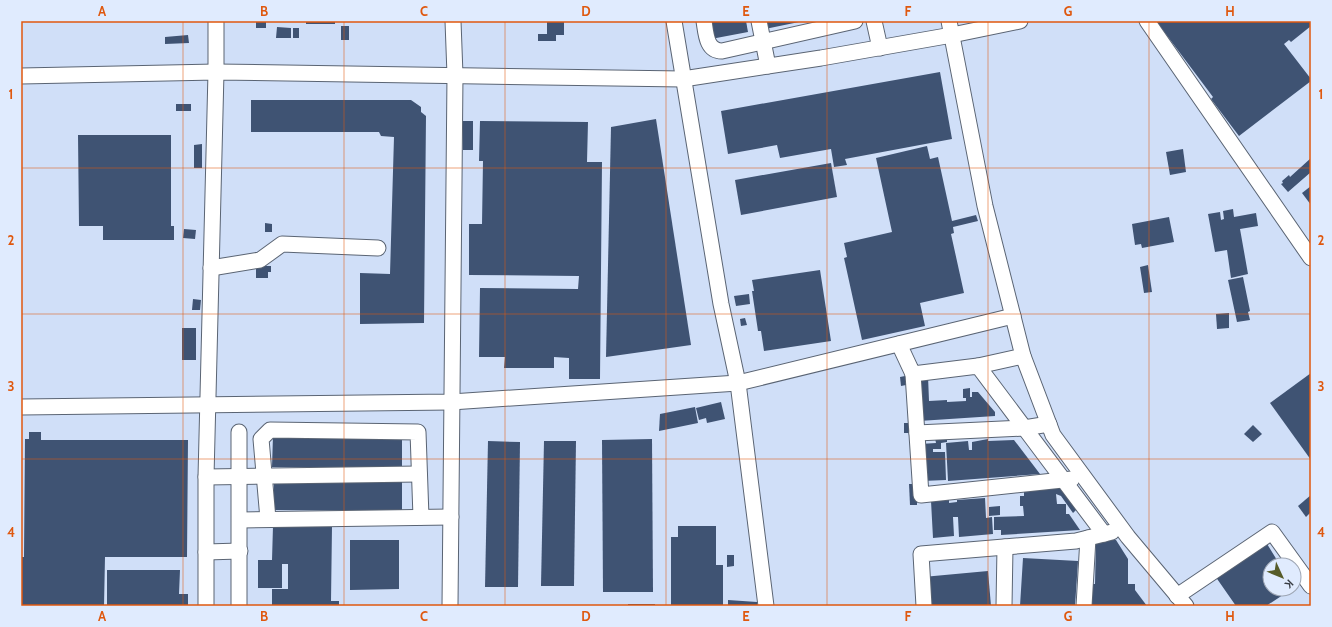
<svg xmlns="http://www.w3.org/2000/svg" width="1332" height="627" font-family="Cabin,sans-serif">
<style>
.built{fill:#d0dff8;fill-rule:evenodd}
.building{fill:#3f5373}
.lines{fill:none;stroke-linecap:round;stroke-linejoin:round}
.minor-casing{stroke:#5a6473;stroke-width:17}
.minor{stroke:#fff;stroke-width:15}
.grid{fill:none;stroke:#df580f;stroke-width:1;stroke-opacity:0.55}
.neatline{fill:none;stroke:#df580f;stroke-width:1.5}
.grid-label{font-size:13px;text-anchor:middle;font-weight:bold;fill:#df580f}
</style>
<rect width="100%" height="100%" fill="#e0ebfe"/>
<path class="built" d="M21,21H1311V606H21ZM1270,565H1294V589H1270Z"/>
<g class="building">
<rect x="256" y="21" width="10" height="7"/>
<rect x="306" y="21" width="29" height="3"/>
<path d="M547,21L564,22V35H556V41H538V34H547Z"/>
<path d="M707,21H746L748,32L711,39Z"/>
<path d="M764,21H799V22L765,29Z"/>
<path d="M1156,21H1311V26L1291,42L1289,40L1284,44L1311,79V81L1239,136L1211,99L1213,97Z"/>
<rect x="341" y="26" width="8" height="14"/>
<path d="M277,27L291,28V38H276Z"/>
<rect x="293" y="28" width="6" height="10"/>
<path d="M188,35L189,43L165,44V37Z"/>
<path d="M940,72L952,139L845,159L847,165L834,167L831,149L780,158L777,145L728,154L721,111Z"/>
<path d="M251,100H411L421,107V112L426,116L424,323L360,324V273L390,274L394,137L381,136L379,132H251Z"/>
<rect x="176" y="104" width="15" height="7"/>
<path d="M656,119L691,345L606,357L611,127Z"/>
<rect x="463" y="121" width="10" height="29"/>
<path d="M480,121L588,122L587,162H602L600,379H569V358L554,357V368H504L505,357H479L480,288L578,289L579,276L469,275V224H482L483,161H479Z"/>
<path d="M78,135H171V226H174V240H103V226H79Z"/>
<path d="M202,144V168H194V145Z"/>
<path d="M927,146L930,159L938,157L952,221L976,215L978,221L953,227L954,233L951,234L964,293L920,303L925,326L862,340L844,258L847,257L844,243L892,232L876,158Z"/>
<path d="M1183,149L1186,172L1170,175L1166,152Z"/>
<path d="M1311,158V172L1288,192L1281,184L1283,183L1282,181L1289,175L1290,177Z"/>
<path d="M831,163L837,197L741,215L735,180Z"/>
<path d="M1311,186V205L1302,193Z"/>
<path d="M1233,209L1234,217L1256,213L1258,226L1240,229L1248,274L1231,278L1227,250L1215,252L1208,214L1220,212L1221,220L1224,219L1223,211Z"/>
<path d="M1169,217L1174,242L1142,248L1141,244L1135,245L1132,224Z"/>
<path d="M265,223L272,224V232H265Z"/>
<path d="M184,229L196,230L195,239L183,238Z"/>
<path d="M1148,265L1152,292L1144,293L1140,267Z"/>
<path d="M256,266H271V272H268V278H256Z"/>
<path d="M820,270L831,341L764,351L761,331H758L752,291H754L752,280Z"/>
<path d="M1243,277L1250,311L1248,312L1250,320L1237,322L1228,280Z"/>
<path d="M749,294L750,304L736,306L734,296Z"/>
<path d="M193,299L201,300L200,310H192Z"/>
<path d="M1229,313V328L1217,329L1216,314Z"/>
<path d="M745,318L747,325L741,326L740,319Z"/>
<rect x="182" y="328" width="14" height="32"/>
<path d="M1311,373V460L1270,403Z"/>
<path d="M905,376L906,385L901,386L900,377Z"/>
<path d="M928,376L929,401L947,400V402L966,401V398H963V389L970,388V397H972V392H978L995,412V416L919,421L917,377Z"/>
<path d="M721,402L725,419L707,423L706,418L699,420L696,408Z"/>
<path d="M695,407L698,423L659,431L660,414Z"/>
<rect x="904" y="423" width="7" height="10"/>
<path d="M1253,425L1262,434L1253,442L1244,434Z"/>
<path d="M29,432H41V440H188L187,557H105L104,606H21V557H24L25,439H29Z"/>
<path d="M273,436L402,438V468L272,467Z"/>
<path d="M947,437V442L941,443V449H933V452H945L946,480L922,481L920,444L936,443L935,438Z"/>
<path d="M652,439L653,592H603L602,440Z"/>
<path d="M988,439V441L1014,440L1040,474L948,481L946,443L968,441L969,450H972V442Z"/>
<path d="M488,441L520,442L518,587H485Z"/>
<path d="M544,441H576L574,586H541Z"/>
<path d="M274,481L402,482V511L274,510Z"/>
<path d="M909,484H917V505H910Z"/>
<path d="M1059,487L1065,493L1078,508L1073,513L1061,496L1056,494L1057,504H1066V514H1069L1080,530L1001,535V530H994V517L1024,516L1023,506H1020V496H1024V489Z"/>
<path d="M1311,495V512L1306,517L1298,506Z"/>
<path d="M985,498L986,518L992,517L993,534L959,537L958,517H953L954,536L933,538L931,501L949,500V503L957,502V500Z"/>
<path d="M1000,506V515L989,516V507Z"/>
<path d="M273,526H332L331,601H339V606H272V589H288V564H282V588H258V560H272Z"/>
<path d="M678,526H716V565H723V606H671V537H678Z"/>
<path d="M1264,539L1280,565H1270V589H1292L1266,606H1236L1213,573Z"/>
<path d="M350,540H399V589L350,590Z"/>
<path d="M1096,540H1116L1128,559V584H1135V590L1147,606H1091V584H1095Z"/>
<path d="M727,555H734V566L727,567Z"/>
<path d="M1023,558L1078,561L1075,606H1020Z"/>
<path d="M107,570H180L179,594H188V606H107Z"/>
<path d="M988,571L991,606H926L923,577Z"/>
<path d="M728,600L757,602V606H728Z"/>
<rect x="628" y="604" width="27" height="2"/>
</g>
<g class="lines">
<g class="minor-casing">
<g id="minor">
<path d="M674,21L721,304L738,383L766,606"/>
<path d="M704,21C706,33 706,51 722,51L855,21"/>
<path d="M759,21L768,66"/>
<path d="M874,21L880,48"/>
<path d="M949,21L985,206L1023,356L1053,435L1128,537L1186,606"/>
<path d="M1147,21L1311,258"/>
<path d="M21,76L216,72L683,79L821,58L952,35L1020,21"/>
<path d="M211,268L260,260L282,244L378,248"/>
<path d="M899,344L913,374L978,366L1104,534"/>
<path d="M978,366L1023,356"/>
<path d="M913,374L921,495L1072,479"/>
<path d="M21,407L451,402L738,383L1013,316"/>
<path d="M239,432V606"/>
<path d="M917,433L1024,428L1049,424"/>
<path d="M206,477L419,474"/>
<path d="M268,519L261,439L270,430L418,432L421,517"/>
<path d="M240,520L451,517"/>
<path d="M206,552L240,551"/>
<path d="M1177,596L1272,532L1311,586"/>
<path d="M206,606V477L216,72V21"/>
<path d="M450,606L455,75L453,21"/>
<path d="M924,606L921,554L1076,541L1112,532"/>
<path d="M1004,606L1005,547"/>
<path d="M1084,606L1088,538"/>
</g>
</g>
<use href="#minor" class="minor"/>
</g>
<path class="grid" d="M183,21V606M344,21V606M505,21V606M666,21V606M827,21V606M988,21V606M1149,21V606M21,168H1311M21,314H1311M21,459H1311"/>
<rect width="1332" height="627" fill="none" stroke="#e0ebfe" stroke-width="44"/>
<g transform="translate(1282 577) rotate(134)"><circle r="19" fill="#e0ebfe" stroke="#9da5b3"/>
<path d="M0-3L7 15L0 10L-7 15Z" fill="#565b29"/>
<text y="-6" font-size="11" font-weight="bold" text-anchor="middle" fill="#383c43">K</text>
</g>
<rect x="22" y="22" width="1288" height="583" class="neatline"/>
<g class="grid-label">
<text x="102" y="16">A</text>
<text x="264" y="16">B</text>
<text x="424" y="16">C</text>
<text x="586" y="16">D</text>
<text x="746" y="16">E</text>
<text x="908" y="16">F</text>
<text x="1068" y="16">G</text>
<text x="1230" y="16">H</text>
<text x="11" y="99">1</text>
<text x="1321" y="99">1</text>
<text x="11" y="245">2</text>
<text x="1321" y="245">2</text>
<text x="11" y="391">3</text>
<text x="1321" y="391">3</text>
<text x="11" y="537">4</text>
<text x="1321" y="537">4</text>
<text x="102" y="621">A</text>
<text x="264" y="621">B</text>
<text x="424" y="621">C</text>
<text x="586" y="621">D</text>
<text x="746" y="621">E</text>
<text x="908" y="621">F</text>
<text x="1068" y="621">G</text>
<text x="1230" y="621">H</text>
</g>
</svg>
